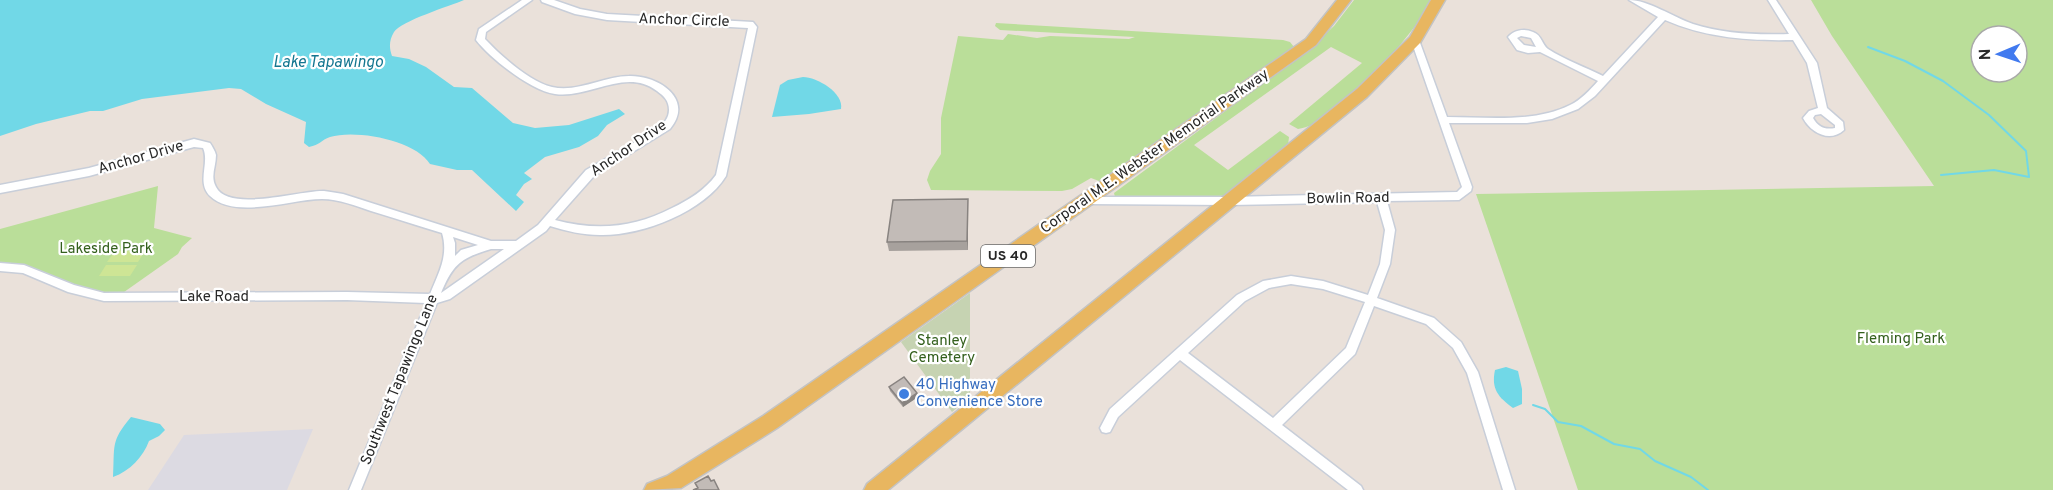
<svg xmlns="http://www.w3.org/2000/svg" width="2053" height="490" font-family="Overpass,sans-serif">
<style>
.industrial{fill:#dcdae2}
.green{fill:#bade99;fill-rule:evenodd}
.cemetery{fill:#c6d3b2}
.pitch{fill:#cee595}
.water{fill:#71d8e7}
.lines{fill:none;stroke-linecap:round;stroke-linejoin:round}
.stream{stroke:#71d8e7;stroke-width:2}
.street-casing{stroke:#c8ced9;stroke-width:3}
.primary-casing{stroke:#c3c3c3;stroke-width:3}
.street{fill:#fff;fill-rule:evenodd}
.primary{fill:#e8b660;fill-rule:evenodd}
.wall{fill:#a7a19d}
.shaded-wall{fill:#888380}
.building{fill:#c2bbb7;stroke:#888380;stroke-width:1.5}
.shop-dot{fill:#3f7fe0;stroke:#fff;stroke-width:2}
.labels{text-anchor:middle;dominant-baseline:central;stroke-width:4.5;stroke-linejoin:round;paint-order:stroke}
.shield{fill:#fff;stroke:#686868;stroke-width:1.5}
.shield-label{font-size:14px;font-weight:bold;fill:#282828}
.street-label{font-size:15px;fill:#282828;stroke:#fff}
.park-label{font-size:15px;fill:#34601d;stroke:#fff}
.shop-label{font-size:15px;fill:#366cbe;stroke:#fff;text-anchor:start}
.water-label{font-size:16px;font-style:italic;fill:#147690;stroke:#fff}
</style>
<rect width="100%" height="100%" fill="#eae1da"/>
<path class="industrial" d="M313,429L287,490H148L184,435Z"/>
<g class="green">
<path d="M1354,0H1433C1413,34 1337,125 1298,129L1289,124L1362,63L1331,47L1194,145L1228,170L1280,131L1289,137L1288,145L1230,194L1219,197H1115L1114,193L1307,51L1334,26Z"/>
<path d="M1811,0H2053V490H1578L1476,194L1934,186L1832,36ZM1981,36H2017V72H1981Z"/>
<path d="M996,23L1283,40L1290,42L1294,47L1099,181L1091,178L1072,189L1062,191L931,190L927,180L930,171L941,154V118L958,36L1003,40L1008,34L1037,38L1050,36L1129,39L1135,37L1000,30L995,26Z"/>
<path d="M158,186L154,228L192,238L182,247L178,254L117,297H104L24,269H0V229Z"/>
</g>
<path class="cemetery" d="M970,293V397L952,412L901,342Z"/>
<g class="pitch">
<path d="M115,251H145L138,262H107Z"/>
<path d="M106,265H137L130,276H99Z"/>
</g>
<g class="water">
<path d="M0,0H464C450,6 401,21 394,32C389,40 389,48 392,56L409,59L426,67L454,87L472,88L513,123L535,128L569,125L619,109L625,114L607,125L598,136L579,147L545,157L524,173L532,179L524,184L516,195L524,202L516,211L472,170H457L430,164C416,140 355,129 330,137C321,140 320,145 309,147L304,143L306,122L266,104L241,89L229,88L142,99L103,111H90L36,124L0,136Z"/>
<path d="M803,77C817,77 844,93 841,109L809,114L772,117L780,85L788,80Z"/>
<path d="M1506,367L1518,371L1522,389V404L1513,408C1498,397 1491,389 1495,370Z"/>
<path d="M131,417L160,424L165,430L159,436L149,441C143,457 130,471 113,477C115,446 110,442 131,417Z"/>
</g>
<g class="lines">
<g class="stream">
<path d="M1868,47L1905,61L1943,81L1989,115L2026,151L2029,177L1994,170L1941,175"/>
<path d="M1533,405L1545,409L1558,422L1581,426L1614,444L1640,449L1655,461L1691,477L1708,490"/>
</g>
<g class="street-casing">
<g id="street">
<path d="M522,0H532L486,32L485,39C500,55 530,82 552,87C578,93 603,76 629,76C658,75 695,99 670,129L594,176L555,220C596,231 634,228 672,208C689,200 705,190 716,175L748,28L607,20L575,14L542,2L541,0H554L580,9L607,14L753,22L757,27L726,176C704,212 641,236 600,235C583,235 566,231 550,226L546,231L450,299L437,303L361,490H349L426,303L347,300L104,301L68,292L23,273L0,271V263L24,265L74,285L104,293L347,292L430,294C438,274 449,256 442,233C418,226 395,218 371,211C356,206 339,199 322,199C292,199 235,220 210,196C196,182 210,163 203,148L194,147L89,176L0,193V185L89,168L194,139L210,143C212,146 215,151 216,155C216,167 210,176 216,187C229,213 301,190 324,191C331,192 337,193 343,194L491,241H516L538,225L586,170L658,129C664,123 669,118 669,110C669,101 664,96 657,91C626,67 589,99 555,94C531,91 490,58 476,40L479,29ZM453,237L478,245L461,250L455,256V243ZM491,249H504L441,293C453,264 461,258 491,249Z"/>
<path d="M1629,0C1648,0 1673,17 1693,24C1724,34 1757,35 1789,34L1768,0H1776L1817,63L1827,108L1843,122L1844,130C1830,143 1811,133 1803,118L1809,111L1818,108L1807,63L1793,40C1750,41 1706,38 1665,20L1595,96L1578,109L1552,119L1527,123H1449L1472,187L1471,191L1459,200L1387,201L1395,230L1390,264L1377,298L1434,318L1461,342L1478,372L1515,490H1503L1467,373L1453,348L1426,324L1374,306L1355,354L1282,425L1361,486L1363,490H1348L1180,360L1118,417L1110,432L1106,433L1102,432L1100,428L1110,409L1237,295L1263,281L1291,276L1323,281L1368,295L1380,264L1385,230L1377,202L1230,205L1087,204L1082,200L1083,197H1230L1457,192L1462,187L1411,40L1412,38L1415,37L1419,40L1447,117C1486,117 1535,123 1570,105C1581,100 1590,90 1598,81L1540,52L1528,53L1517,50L1508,37C1514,30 1524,28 1533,32C1542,35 1542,45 1548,49C1565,60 1585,67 1603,76L1658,17ZM1521,36L1531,38L1536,47L1524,45L1517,38ZM1821,114L1835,125V128C1825,130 1818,127 1813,118L1815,115ZM1291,284L1323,289L1365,302L1346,348L1273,418L1188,353L1245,301L1269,288Z"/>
</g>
</g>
<g class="primary-casing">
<g id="primary">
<path d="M1337,0H1351L1316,45L777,428L681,488L644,490L647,484L667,476L763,416L1306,39Z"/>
<path d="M1431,0H1445L1420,43L1367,97L888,490H864L867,484L1357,89L1410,37Z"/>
</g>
</g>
<use href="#street" class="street"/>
<use href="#primary" class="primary"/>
</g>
<g class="wall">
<path d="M968,199V250L889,251L887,242Z"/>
<path d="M889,387L917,393L918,397L903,407L890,391Z"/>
</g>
<g class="shaded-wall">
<path d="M968,199V250L967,241Z"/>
<path d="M917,393L918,397L903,407L902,403Z"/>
</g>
<g class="building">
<path d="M968,199L967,241L887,242L893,200Z"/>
<path d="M904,377L917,393L902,403L889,387Z"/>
<path d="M708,476L711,481L714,480L719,490H693L698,488L695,483Z"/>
</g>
<circle class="shop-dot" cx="904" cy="394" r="6"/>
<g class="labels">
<rect class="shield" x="981" y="245" width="54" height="22" rx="4.5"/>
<g class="shield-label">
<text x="1008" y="256">US 40</text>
</g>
<g class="street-label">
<text transform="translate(684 21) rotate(2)">Anchor Circle</text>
<text transform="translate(629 149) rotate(-34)">Anchor Drive</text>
<text transform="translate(1155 152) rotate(-35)">Corporal M.E. Webster Memorial Parkway</text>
<text transform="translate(141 158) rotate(-16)">Anchor Drive</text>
<text transform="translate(1348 199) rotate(-1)">Bowlin Road</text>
<text x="214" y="297">Lake Road</text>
<text transform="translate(400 380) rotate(-68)">Southwest Tapawingo Lane</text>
</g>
<g class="park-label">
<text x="106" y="249">Lakeside Park</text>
<text x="1901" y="339">Fleming Park</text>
<text x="942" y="341">Stanley<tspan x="942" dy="17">Cemetery</tspan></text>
</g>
<g class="shop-label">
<text x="916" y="385">40 Highway<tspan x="916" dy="17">Convenience Store</tspan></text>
</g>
<g class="water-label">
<text x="328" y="63">Lake Tapawingo</text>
</g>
</g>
<g transform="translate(1999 54) rotate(268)"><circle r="28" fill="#ffffff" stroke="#a9a9a9" stroke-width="1.5"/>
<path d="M0-4.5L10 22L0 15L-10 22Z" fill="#417aef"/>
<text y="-9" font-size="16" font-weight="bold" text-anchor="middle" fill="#282828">N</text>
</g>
</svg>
